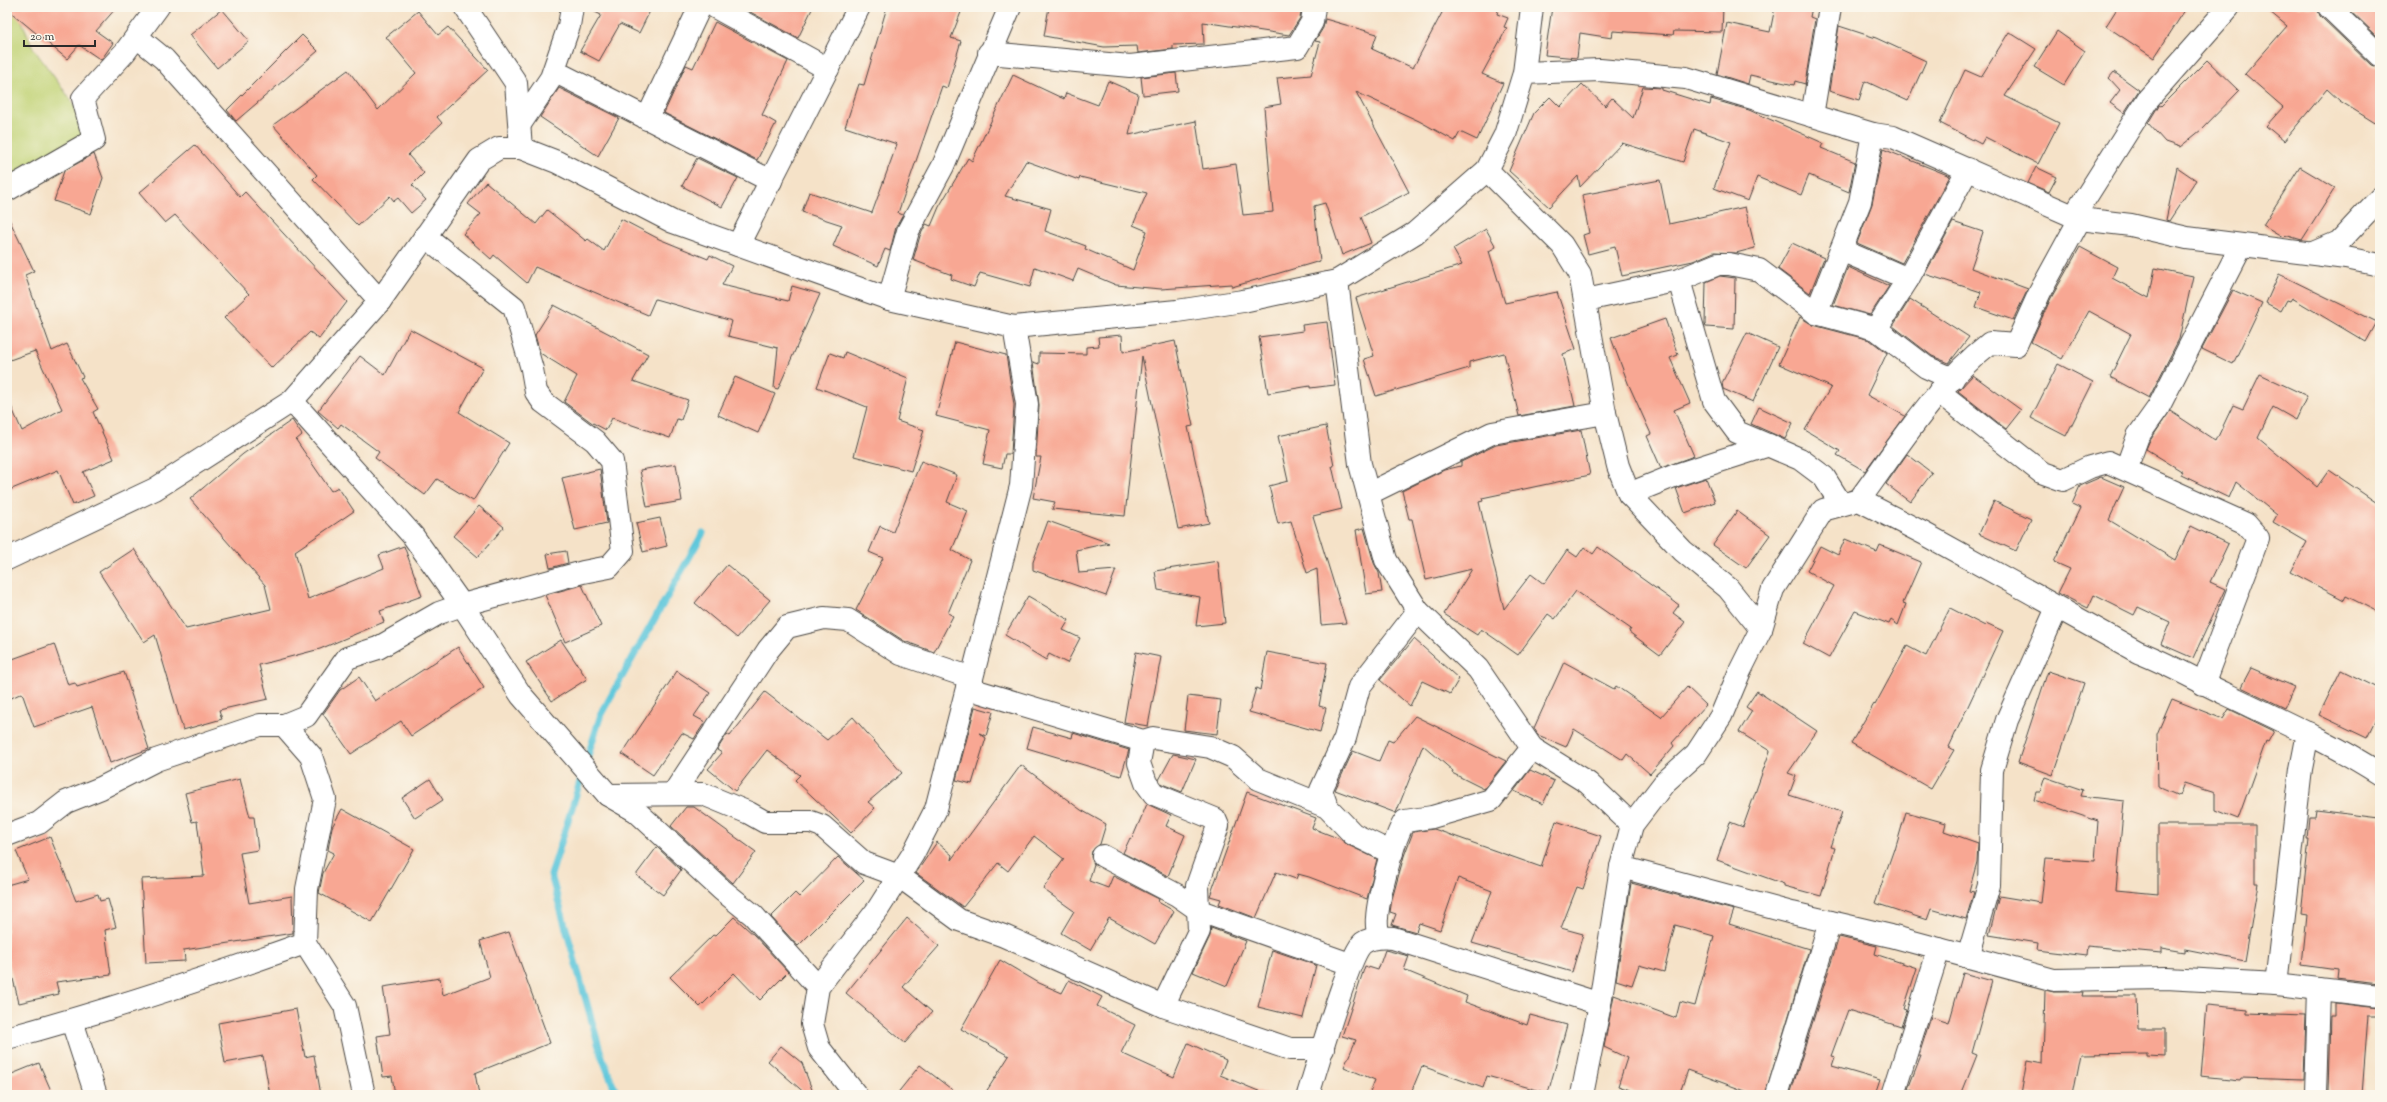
<svg xmlns="http://www.w3.org/2000/svg" width="2387" height="1102" font-family="'Sorts Mill Goudy',serif">
<style>
.green{fill:#c1d376;stroke:#767f50}
.lines{fill:none;stroke-linecap:round;stroke-linejoin:round}
.stream{stroke:#5ec7db;stroke-width:7}
.building{fill:#f8a793;fill-rule:evenodd}
.minor-casing{stroke:#494643;stroke-width:24}
.minor{stroke:#fff;stroke-width:22}
</style>
<rect width="100%" height="100%" fill="#fbf7ec"/>
<filter id="ink" filterUnits="userSpaceOnUse"><feTurbulence type="fractalNoise" baseFrequency=".025" numOctaves="2"/><feDisplacementMap in="SourceGraphic" scale="8" xChannelSelector="R" yChannelSelector="G"/><feConvolveMatrix kernelMatrix="1 2 1 2 8 2 1 2 1" color-interpolation-filters="sRGB"/></filter>
<filter id="wash" filterUnits="userSpaceOnUse"><feTurbulence type="fractalNoise" baseFrequency=".012" numOctaves="4" result="noise"/><feDisplacementMap in="SourceGraphic" scale="16" xChannelSelector="R" yChannelSelector="G"/><feGaussianBlur stdDeviation="0.9" result="paint"/><feColorMatrix in="noise" values="0 0 0 0 0 0 0 0 0 0 0 0 0 0 0 0 0 1.4 0 .05"/><feComposite in="paint" operator="in"/></filter>
<g filter="url(#wash)">
<rect width="100%" height="100%" fill="#f5e2c8"/>
<path class="green" d="M7,7H16L33,48L71,100L91,139L7,185Z"/>
<g class="lines">
<path class="stream" d="M617,1095L601,1054L551,875L601,714L703,533"/>
</g>
<g id="blocks">
<g class="building">
<path d="M7,7H117L96,31L113,43L101,60L79,45L67,59L7,9Z"/>
<path d="M585,7H652L639,33L620,24L599,61L580,51L601,15Z"/>
<path d="M741,7H813L798,38Z"/>
<path d="M887,7H963L951,38L961,41L947,88L942,86L898,213L903,215L896,227L890,251L885,249L878,266L833,246L842,225L802,212L809,192L872,213L897,144L845,127L859,84L864,85Z"/>
<path d="M1049,7H1295V10L1301,12L1300,18L1289,35L1203,22L1204,44L1173,45V49L1138,53L1137,46L1104,47L1044,36Z"/>
<path d="M1445,7H1499L1497,14L1508,18L1504,27L1507,28L1482,74L1503,83L1477,140L1460,132L1455,141L1419,121L1356,92L1409,192L1361,217L1371,243L1342,255L1325,203L1314,206L1320,261L1232,287L1231,284L1161,289L1116,285L1078,269L1073,281L1035,267L1030,287L980,273L974,287L951,279L952,275L913,260L920,236L926,224L931,226L939,207L968,158L972,161L1013,75L1064,99L1066,93L1098,105L1108,81L1138,94L1129,135L1196,121L1203,169L1236,164L1243,215L1273,212L1264,107L1281,104L1277,78L1311,75L1320,42L1315,41L1323,28L1325,19L1377,34L1372,49L1413,68ZM1026,161L1079,180L1080,177L1147,193L1133,225L1147,231L1133,270L1085,249L1086,246L1045,231L1051,209L1005,196Z"/>
<path d="M1552,7H1723L1722,32L1674,31L1673,35L1613,31L1612,38L1580,33L1577,58L1545,55Z"/>
<path d="M1775,7H1812L1810,17L1815,19L1805,84L1795,81L1794,85L1750,75L1748,84L1717,74L1727,23L1770,32Z"/>
<path d="M2118,7H2187L2154,58L2106,26Z"/>
<path d="M2264,7H2317L2320,16L2371,65L2380,68V126L2340,101L2327,89L2284,141L2266,126L2283,107L2245,74L2287,26Z"/>
<path d="M2347,7H2380V39Z"/>
<path d="M222,9L249,41L217,68L190,35Z"/>
<path d="M418,11L438,35L448,27L488,70L437,117L442,123L408,155L424,173L412,185L426,200L411,213L398,198L394,201L390,196L358,226L313,179L317,175L273,125L348,70L378,110L416,73L386,37Z"/>
<path d="M715,22L788,61L762,115L776,123L757,160L664,113L686,65L693,68Z"/>
<path d="M1839,26L1876,38L1926,61L1908,101L1865,81L1859,100L1829,91Z"/>
<path d="M2057,31L2085,51L2064,85L2034,67Z"/>
<path d="M2009,32L2036,49L2005,96L2059,123L2038,164L1985,137L1981,144L1940,123L1965,70L1981,77Z"/>
<path d="M302,35L318,51L236,121L227,110Z"/>
<path d="M2207,60L2239,91L2201,130L2180,147L2165,142L2148,123L2159,105L2161,106Z"/>
<path d="M2114,72L2139,90L2124,113L2110,103L2120,90L2109,78Z"/>
<path d="M1176,73L1178,91L1143,95L1141,77Z"/>
<path d="M1582,84L1605,106L1612,98L1633,118L1643,87L1662,88V90L1710,105L1711,99L1749,110L1823,143L1821,148L1855,162L1849,192L1809,175L1801,195L1757,177L1748,201L1714,188L1731,142L1694,129L1683,162L1622,143L1580,187L1578,176L1549,207L1509,171L1534,113L1550,97L1560,107Z"/>
<path d="M559,88L619,118L598,156L540,117Z"/>
<path d="M195,145L240,197L245,192L347,302L319,339L310,332L272,368L224,318L249,294L175,215L165,223L139,193Z"/>
<path d="M1883,149L1950,176L1902,263L1857,243L1872,204Z"/>
<path d="M94,154L103,178L91,214L54,201L64,171Z"/>
<path d="M697,158L738,178L722,207L682,186Z"/>
<path d="M2036,167L2057,177L2049,192L2028,183Z"/>
<path d="M2177,167L2196,180L2169,221L2166,220Z"/>
<path d="M2300,167L2335,188L2302,240L2288,236L2283,237L2263,225Z"/>
<path d="M1660,180L1669,224L1745,207L1755,248L1736,253L1714,252L1693,261L1622,276L1615,247L1588,254L1583,235L1589,233L1582,195Z"/>
<path d="M486,182L536,224L547,210L586,241L588,239L604,251L621,219L659,239L708,259L710,255L732,266L722,285L788,301L792,286L820,294L778,389L774,388L778,348L728,336L732,321L655,299L648,315L535,267L527,283L494,255L491,259L463,234L481,214L468,204Z"/>
<path d="M7,215L34,271L25,275L52,351L67,344L83,377L80,378L98,409L93,412L114,459L83,472L94,496L73,505L58,470L7,491V397L22,431L62,409L35,351L7,361Z"/>
<path d="M1953,222L1983,232L1971,268L2028,289L2013,320L1976,307L1981,292L1925,274Z"/>
<path d="M1486,229L1496,247L1489,251L1505,303L1557,292L1576,349L1563,354L1575,406L1519,416L1504,353L1469,362V368L1376,396L1364,359L1374,356L1356,298L1462,265L1453,249Z"/>
<path d="M1792,243L1824,258L1810,293L1778,269Z"/>
<path d="M2080,247L2117,267L2112,278L2149,298L2155,268L2193,276L2179,339L2149,398L2110,377L2131,334L2089,311L2062,359L2031,342L2051,298Z"/>
<path d="M1848,267L1889,286L1870,315L1833,305Z"/>
<path d="M2279,274L2377,322L2366,342L2292,298L2290,301L2287,300L2281,311L2266,303Z"/>
<path d="M1720,276L1735,278L1734,329L1706,327L1705,324L1706,282Z"/>
<path d="M2233,290L2262,303L2233,364L2202,349Z"/>
<path d="M1910,299L1969,337L1949,363L1932,356L1893,326Z"/>
<path d="M554,305L648,354L633,381L688,400L681,420L677,419L670,438L612,418L606,430L591,422L564,402L577,376L540,353L535,335Z"/>
<path d="M1800,317L1813,325L1870,340L1887,353L1867,395L1905,416L1865,471L1837,455L1840,451L1805,430L1831,387L1779,364Z"/>
<path d="M1665,319L1678,355L1670,358L1690,403L1674,410L1694,456L1661,468L1647,436L1651,434L1628,383L1611,338Z"/>
<path d="M1327,322L1335,385L1310,388V386L1268,393L1259,337L1303,331L1302,325Z"/>
<path d="M410,329L483,368L459,412L509,443L473,501L437,479L425,495L375,458L379,452L341,424L338,428L318,411L360,356L385,375Z"/>
<path d="M1747,333L1778,347L1753,402L1723,389L1722,383Z"/>
<path d="M1122,335L1123,352L1175,341L1193,426L1188,427L1209,523L1178,529L1142,356L1125,516L1052,509L1055,502L1033,498L1041,457H1036L1039,405L1033,362L1039,364V353L1086,354V347L1099,346L1098,337Z"/>
<path d="M955,342L1006,355L1014,405L1011,454H1005L1002,468L983,464L990,430L936,416Z"/>
<path d="M845,352L908,378L897,421L924,430L911,471L854,456L867,407L817,387L830,353L843,358Z"/>
<path d="M2058,364L2093,382L2066,436L2031,418Z"/>
<path d="M2260,374L2307,396L2296,420L2273,407L2258,438L2317,487L2329,470L2380,505V613L2346,596L2344,600L2291,572L2307,542L2273,522L2277,515L2236,482L2229,498L2181,475L2183,472L2146,449L2149,442L2170,411L2216,441L2233,405L2243,409Z"/>
<path d="M1973,375L2021,410L2006,429L1958,391Z"/>
<path d="M735,377L775,394L758,433L718,415Z"/>
<path d="M1759,407L1793,423L1785,439L1751,424Z"/>
<path d="M292,420L302,435L296,440L331,491L338,487L354,511L295,551L308,599L384,568L379,555L404,546L422,596L380,611L384,622L320,649L259,665L268,699L219,710L222,719L183,730L155,635L144,642L99,572L134,549L186,629L271,609L265,585L190,499L243,454Z"/>
<path d="M1326,426L1334,466H1332L1342,509L1313,516L1346,623L1321,625L1317,569L1307,573L1291,521L1278,524L1269,486L1288,481L1278,436Z"/>
<path d="M1581,430L1590,475L1482,498L1483,501L1479,502L1504,609L1531,574L1544,584L1567,550L1577,557L1584,547L1593,554L1598,547L1679,605L1673,613L1685,622L1660,655L1629,632L1631,629L1576,591L1555,619L1548,614L1518,655L1481,629L1477,635L1444,614L1472,569L1426,580L1412,519H1409L1402,491L1444,470L1461,466V462L1496,445Z"/>
<path d="M1907,454L1932,473L1910,502L1886,484Z"/>
<path d="M921,461L957,475L947,502L968,511L952,550L970,560L948,613L953,616L934,652L904,641L856,610L883,558L869,552L880,526L893,532Z"/>
<path d="M676,464L682,501L647,507L640,470Z"/>
<path d="M600,469L607,523L575,530L562,478Z"/>
<path d="M2101,477L2124,487L2109,520L2175,560L2191,526L2228,544L2210,582L2225,589L2193,658L2161,644L2170,622L2138,607L2134,615L2094,595L2088,608L2058,593L2070,569L2054,562L2080,508L2072,504L2080,486Z"/>
<path d="M1706,478L1715,502L1685,513L1676,488Z"/>
<path d="M1994,501L2031,519L2016,551L1979,534Z"/>
<path d="M479,506L504,527L478,557L453,536Z"/>
<path d="M1737,511L1770,535L1746,568L1713,545Z"/>
<path d="M660,518L667,546L643,552L636,523Z"/>
<path d="M1048,521L1109,543L1076,550L1079,573L1116,570L1106,596L1033,570V562Z"/>
<path d="M1364,528L1374,563L1379,573L1382,592L1366,594L1356,530Z"/>
<path d="M1845,539L1877,552L1880,545L1921,562L1903,603L1906,604L1898,625L1891,620L1889,624L1855,611L1829,658L1803,644L1834,586L1807,571L1820,546L1838,555Z"/>
<path d="M566,551L568,563L550,568L547,554Z"/>
<path d="M1218,561L1225,623L1196,626L1200,597L1158,590L1155,571Z"/>
<path d="M727,565L770,600L737,638L695,603Z"/>
<path d="M582,585L601,626L565,642L545,595Z"/>
<path d="M1028,596L1069,620L1063,630L1080,638L1067,663L1049,654L1046,660L1005,635Z"/>
<path d="M1950,608L1985,626L1986,623L2003,631L1949,747L1954,750L1931,789L1851,743L1874,704L1875,705L1907,646L1926,656Z"/>
<path d="M1414,639L1459,679L1450,694L1422,681L1410,706L1380,680Z"/>
<path d="M561,640L587,679L552,701L526,662Z"/>
<path d="M54,644L68,685L75,683L77,687L124,672L149,749L110,763L92,707L34,727L22,693L7,700V661Z"/>
<path d="M458,647L484,688L411,736L401,721L351,754L323,714L340,690L359,677L375,701Z"/>
<path d="M1136,652L1161,657L1148,726L1124,722Z"/>
<path d="M1267,652L1327,663L1319,706L1326,708L1320,732L1249,712L1256,688L1260,690Z"/>
<path d="M1564,662L1614,689L1616,686L1661,717L1687,687L1706,705L1672,743L1674,746L1650,774L1627,754L1623,760L1574,729L1566,747L1538,735L1534,728Z"/>
<path d="M2251,668L2295,687L2285,708L2241,687Z"/>
<path d="M2341,670L2380,689V711L2367,738L2319,715Z"/>
<path d="M677,671L710,693L694,716L705,722L694,739L682,733L653,775L622,754Z"/>
<path d="M2048,671L2084,683L2053,775L2018,762Z"/>
<path d="M1757,691L1817,731L1788,773L1796,776L1789,795L1842,812L1830,847L1835,848L1821,896L1784,886V884L1717,860L1730,822L1743,827L1770,751L1739,732L1752,711L1746,707Z"/>
<path d="M765,692L827,740L853,717L902,773L868,802L875,808L851,833L795,780L800,775L767,750L735,791L708,769L722,753L717,750L727,734L730,736Z"/>
<path d="M1188,696L1221,700L1217,734L1184,730Z"/>
<path d="M2172,699L2223,719L2229,709L2274,731L2268,742L2266,741L2238,819L2215,810V793L2184,783L2179,796L2158,787L2157,734Z"/>
<path d="M975,707L993,712L986,736L979,733L986,738L972,784L956,780Z"/>
<path d="M1415,716L1506,761L1484,789L1452,773L1453,771L1423,745L1396,813L1335,790L1353,751L1379,761L1388,740L1393,742Z"/>
<path d="M1033,727L1072,738L1073,733L1129,750L1121,776L1027,748Z"/>
<path d="M1173,754L1196,759L1182,792L1162,784L1159,780Z"/>
<path d="M1021,765L1081,810L1106,824L1100,844L1092,851L1091,857L1094,864L1089,881L1108,888L1113,876L1159,899L1158,902L1174,911L1155,944L1109,918L1090,950L1061,933L1074,911L1043,889L1064,859L1034,836L1008,871L998,863L963,907L916,873L937,842L952,855L951,860Z"/>
<path d="M1530,770L1554,781L1543,804L1514,791Z"/>
<path d="M2045,777L2083,790L2081,796L2124,801L2116,890L2158,894V825H2255V883H2258L2245,961L2185,949V952L2161,948V953L2087,946L2086,956L2037,950L2038,943L1989,935L1999,896L2041,903L2046,858L2095,861L2098,821L2034,800L2036,792H2040Z"/>
<path d="M240,779L250,817H254L258,850L240,853L249,903L292,896L293,933L184,950L185,961L146,963L141,879L204,876L197,821L192,822L185,793Z"/>
<path d="M430,779L443,800L415,818L402,798Z"/>
<path d="M1247,792L1316,818L1312,828L1340,839L1348,845L1377,859L1367,899L1309,877L1298,874L1296,879L1276,872L1256,918L1219,904L1221,899L1210,896Z"/>
<path d="M1147,804L1171,815L1166,826L1185,835L1168,876L1123,853L1130,838L1132,839Z"/>
<path d="M686,807H694L756,852L733,883L671,826Z"/>
<path d="M342,809L414,849L372,922L319,893L323,873L334,853L328,850L332,827Z"/>
<path d="M2316,810L2380,818V983L2336,978L2337,970L2302,965L2307,915L2301,914L2309,839H2307L2309,817H2315Z"/>
<path d="M1906,812L1946,823L1944,831L1978,843L1977,862L1969,891L1974,892L1966,919L1931,909L1927,920L1875,903L1894,849L1895,850Z"/>
<path d="M1556,821L1601,836L1583,889L1577,887L1561,928L1583,934L1572,972L1472,943L1492,891L1458,878L1440,930L1419,923L1416,932L1392,925L1396,914L1390,912L1392,899L1404,856L1413,832L1434,829L1541,867Z"/>
<path d="M50,837L76,901L98,894L100,901L108,899L116,927L105,930L111,975L56,982L59,994L19,1003L7,955V885L28,879L16,851Z"/>
<path d="M657,847L681,870L663,895L636,875Z"/>
<path d="M838,857L864,880L798,946L771,917L795,893L799,897Z"/>
<path d="M1631,883L1734,910L1729,924L1809,949L1765,1095H1756L1688,1070L1679,1095H1645L1618,1086L1627,1058L1604,1047L1614,995L1676,1018L1680,1002L1695,1006L1714,936L1675,925L1664,972L1639,965L1632,985L1616,980Z"/>
<path d="M734,917L754,935L788,972L760,1000L734,973L700,1007L670,977L713,935L715,936Z"/>
<path d="M907,918L939,946L903,987L932,1012L905,1043L846,993Z"/>
<path d="M1211,928L1246,941L1227,986L1193,972L1210,936Z"/>
<path d="M509,932L550,1043L475,1073L479,1095H395L392,1076L383,1077L377,1036L390,1034L383,987L440,978L443,995L490,977L480,941Z"/>
<path d="M1839,937L1877,946L1875,954L1917,968L1904,1008L1907,1009L1901,1027L1848,1010L1831,1056L1835,1057L1832,1066L1880,1080L1875,1095H1790Z"/>
<path d="M1272,950L1316,965L1303,1018L1258,1007Z"/>
<path d="M1385,950L1409,956L1404,970L1467,996L1465,1002L1527,1025L1530,1015L1567,1025L1548,1093L1487,1076L1483,1088L1422,1066L1410,1095H1369L1375,1080L1344,1067L1356,1040L1342,1036L1365,966L1378,970Z"/>
<path d="M1000,960L1039,983L1062,993L1069,980L1102,997L1097,1006L1135,1025L1121,1053L1174,1077L1188,1043L1226,1060L1220,1075L1268,1095H984L1009,1056L961,1029Z"/>
<path d="M1963,973L1992,981L1972,1053L1977,1055L1961,1095H1923L1908,1089L1921,1055H1919L1931,1017L1949,1023Z"/>
<path d="M2045,990L2054,992H2083L2082,996H2137L2138,1029H2165V1057L2148,1056V1053L2080,1054L2072,1095H2021L2027,1060L2043,1063Z"/>
<path d="M2335,1003L2379,1008V1016H2368L2362,1095H2330L2329,1091L2331,1016H2335Z"/>
<path d="M2207,1005L2247,1009V1013L2306,1015L2304,1080L2241,1078L2240,1080L2201,1076Z"/>
<path d="M296,1009L305,1057L314,1055L321,1095H270L263,1056L225,1063L218,1023Z"/>
<path d="M781,1046L802,1063L814,1095H807L768,1061Z"/>
<path d="M39,1063L53,1095H7V1076Z"/>
<path d="M920,1065L959,1095H896Z"/>
</g>
</g>
</g>
<g filter="url(#ink)">
<use href="#blocks" fill-opacity="0" stroke="#494643" stroke-width="1"/>
<g class="lines">
<g class="minor-casing">
<g id="minor">
<path d="M465,7L516,83L521,148"/>
<path d="M715,7L828,69"/>
<path d="M2329,7L2380,56"/>
<path d="M137,37L164,59L380,301"/>
<path d="M989,53L1130,66L1297,47L1312,22L1314,7"/>
<path d="M554,71L771,181"/>
<path d="M1524,73L1600,70L1686,78L1873,134L1893,137L2080,219L2131,225L2187,238L2346,258L2380,265"/>
<path d="M1812,116L1830,7"/>
<path d="M647,119L700,7"/>
<path d="M520,124L551,78L569,26L572,7"/>
<path d="M1487,170L1562,245L1580,274L1605,413L1618,466L1629,494L1683,551L1728,588L1761,629"/>
<path d="M7,190L94,140L83,98L125,52L158,7"/>
<path d="M2074,216L2148,99L2229,7"/>
<path d="M738,245L859,7"/>
<path d="M1841,250L1908,279"/>
<path d="M2313,253L2339,242L2380,198"/>
<path d="M1679,280L1714,401L1737,432L1800,459L1824,477L1841,504"/>
<path d="M1337,281L1360,464L1386,560L1418,611L1478,669L1532,748L1588,783L1632,825"/>
<path d="M889,299L908,231L943,166L1010,7"/>
<path d="M1586,300L1679,280L1718,264H1729L1759,270L1816,313L1876,329L1926,367L1953,379"/>
<path d="M1816,313L1860,202L1873,134"/>
<path d="M1876,329L1908,279L1968,169"/>
<path d="M1939,392L2041,472L2063,480L2090,467L2108,462L2246,524L2258,538L2203,684"/>
<path d="M292,401L413,536L462,605L521,695L608,795L636,811L722,890L753,915L818,987"/>
<path d="M2126,469L2138,436L2158,408L2241,246"/>
<path d="M1368,494L1492,433L1605,413"/>
<path d="M1629,494L1676,475L1769,445"/>
<path d="M1859,500C1899,446 1936,385 1990,343L2016,345L2040,292L2080,219"/>
<path d="M7,559L155,489L292,401L380,301L479,160L499,148H521L557,162L673,222L889,299L1014,327L1177,311L1243,301L1337,281L1415,233L1487,170L1505,135L1524,73L1532,7"/>
<path d="M967,688L1143,741L1153,738L1210,747L1233,757L1258,779L1327,807L1353,834L1392,853"/>
<path d="M1143,741L1139,763L1146,783L1154,794L1215,819L1218,826L1197,886L1199,931L1163,1006"/>
<path d="M673,794L768,650L787,627L824,618L848,620L901,654L972,678"/>
<path d="M608,795L703,794L749,813L765,822H811L822,826L864,863L899,876L959,920L1004,936L1163,1006L1290,1049H1323"/>
<path d="M1327,807L1321,790L1345,738L1359,687L1418,611"/>
<path d="M7,835L39,823L66,802L101,788L156,760L260,725H284L306,716L347,658L378,648L439,613L462,605L583,572L609,567L623,551L612,461L595,441L543,402L536,392L532,369L514,307L425,236"/>
<path d="M1103,856L1177,895L1200,911L1350,964"/>
<path d="M1621,867L1792,913L1891,936L2054,980L2166,978L2276,984L2380,996"/>
<path d="M1378,937C1378,931 1376,924 1377,918C1378,898 1394,836 1405,821L1432,817L1491,800L1532,748"/>
<path d="M305,943L345,1006L364,1095"/>
<path d="M1968,957L1989,885L1992,770L2007,720L2057,608"/>
<path d="M2276,984L2301,769L2308,733"/>
<path d="M72,1021L96,1095"/>
<path d="M7,1038C108,1011 207,978 305,943L307,889L325,799L311,756L284,725"/>
<path d="M856,1095L819,1048L812,1024L818,987L878,909L913,854L936,809L967,688L972,678L1021,486L1027,404L1014,327"/>
<path d="M1308,1095C1316,1070 1349,954 1363,943C1372,937 1383,937 1393,938L1600,1004"/>
<path d="M1582,1095L1600,1004L1621,867L1632,825L1665,782L1696,754L1721,716L1740,671L1761,629L1773,589L1823,510L1859,500L1925,534L2138,652C2169,664 2198,681 2228,695C2280,720 2332,743 2380,774"/>
<path d="M1777,1095L1830,922"/>
<path d="M1893,1095L1939,949"/>
<path d="M2316,1095L2319,989"/>
</g>
</g>
<use href="#minor" class="minor"/>
</g>
</g>
<rect width="2387" height="1102" fill="none" stroke="#fbf7ec" stroke-width="24"/>
<path d="M24 40v6h71v-6" fill="none" stroke="#2b2b2b" stroke-width="2"/>
<text x="30" y="40" font-size="12" fill="#2b2b2b" stroke="#fbf7ec" stroke-width="3" paint-order="stroke">20 m</text>
</svg>
